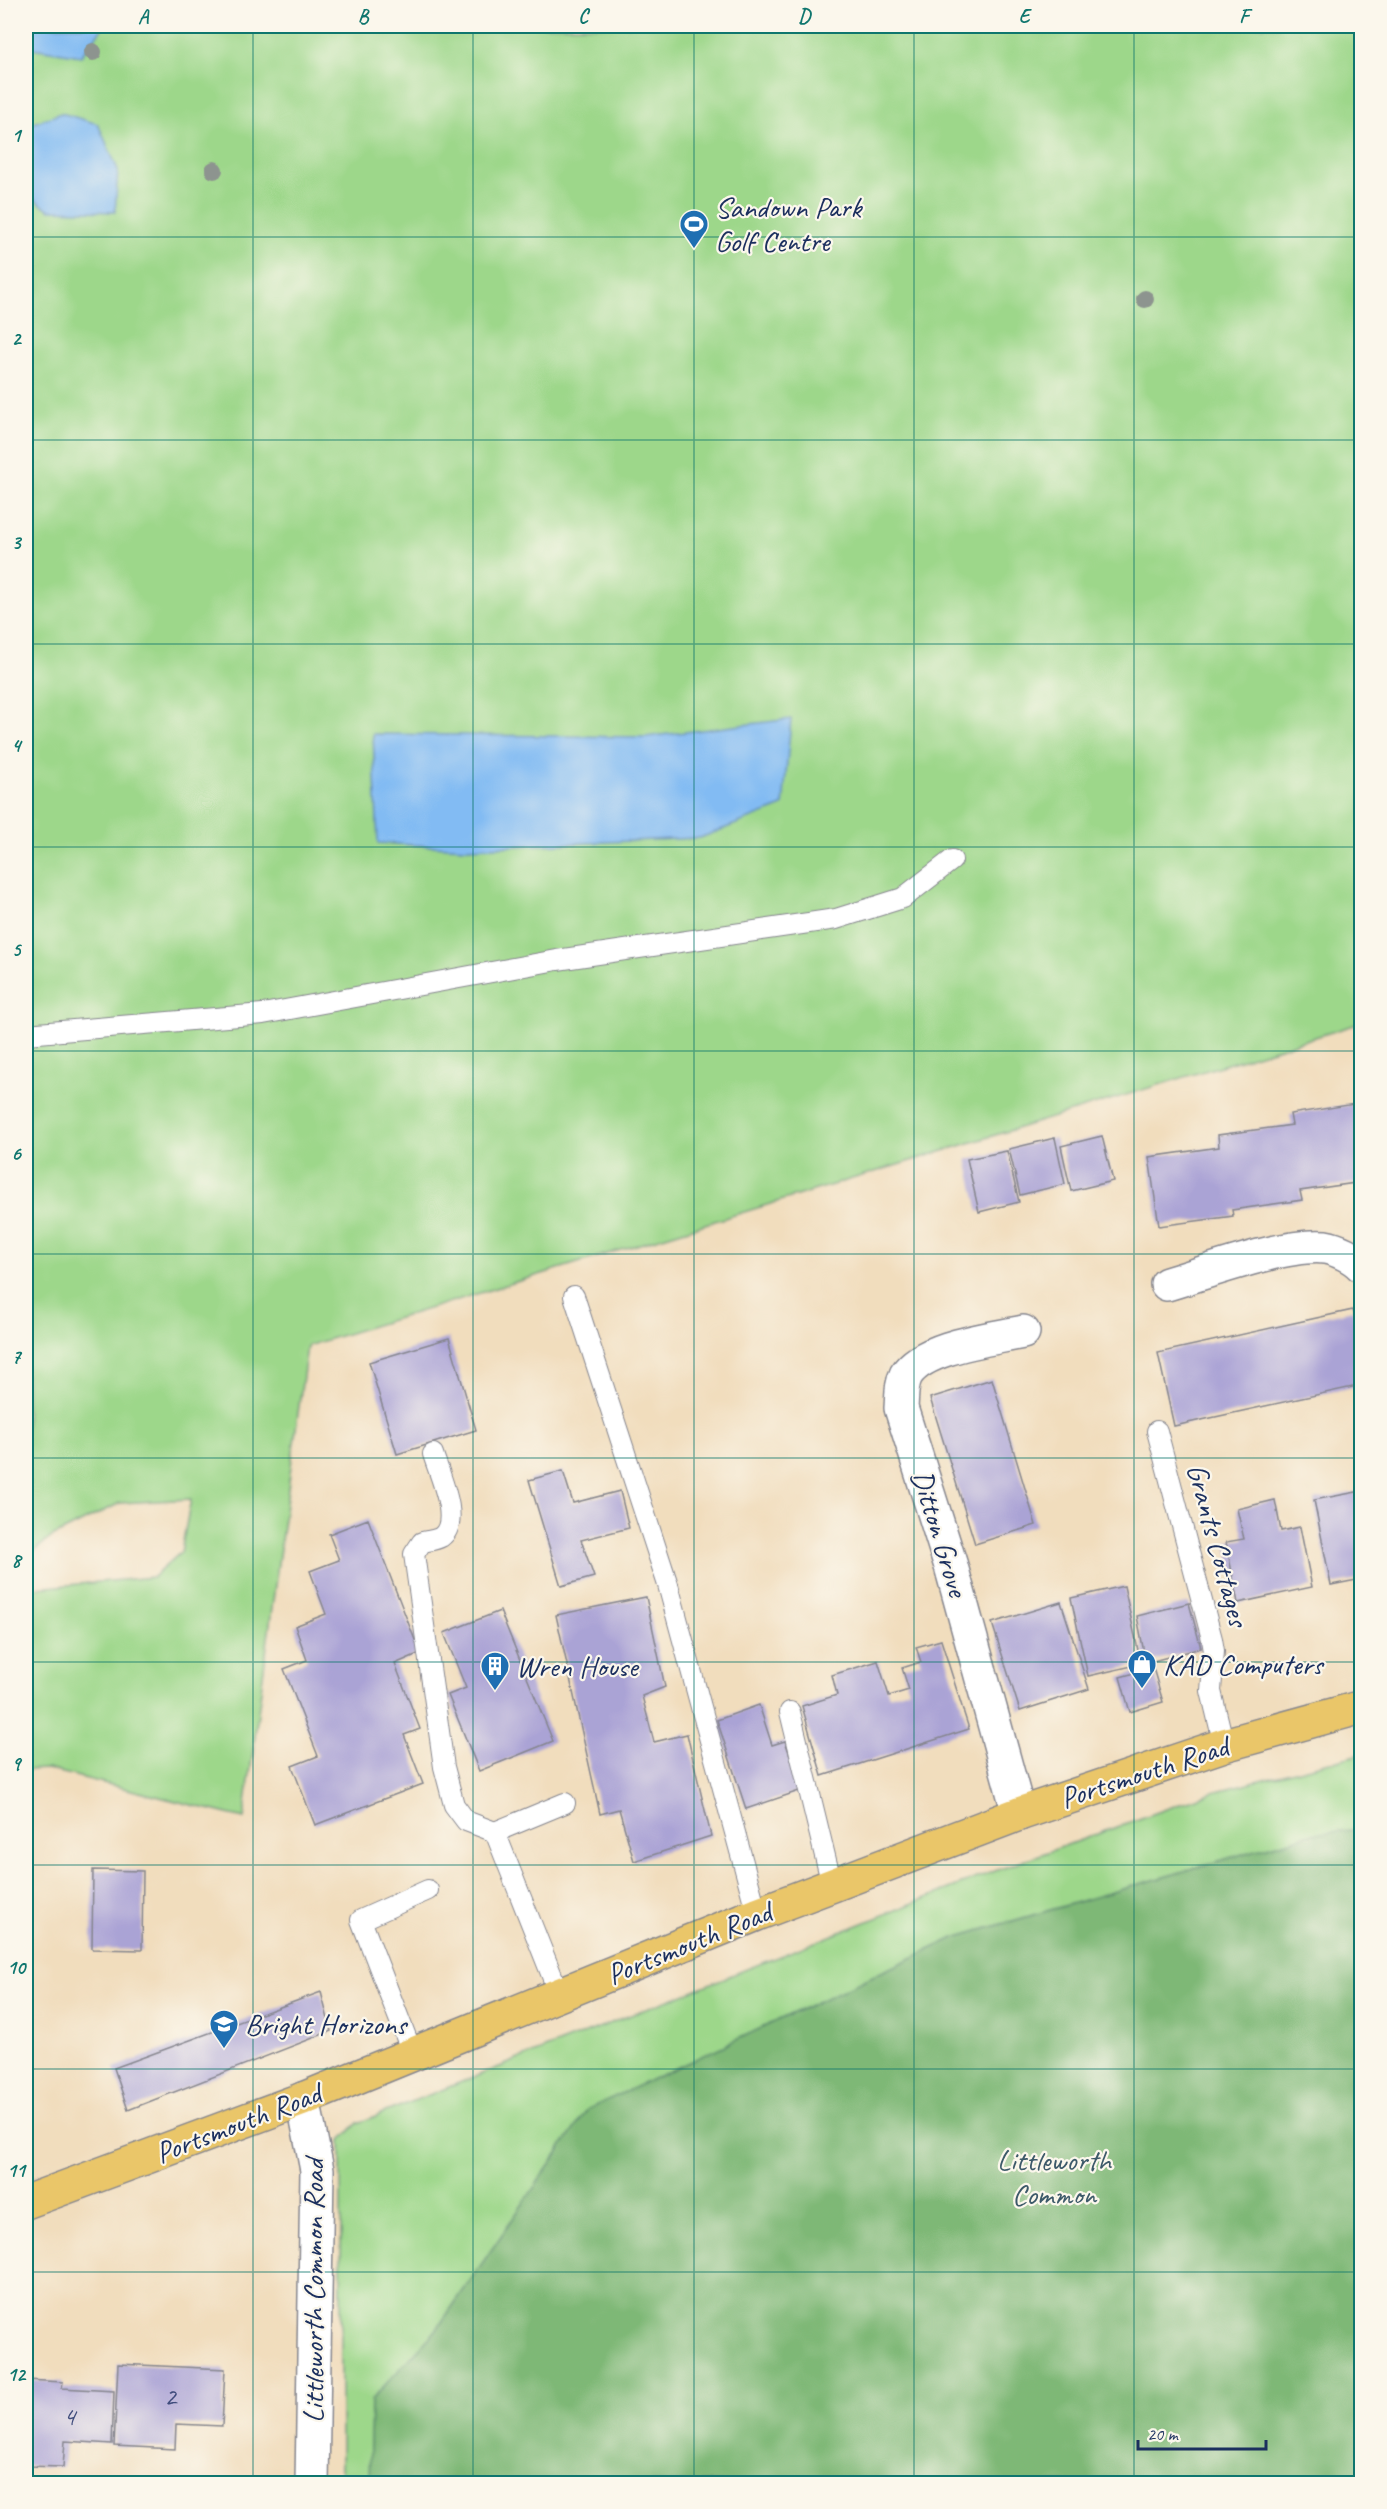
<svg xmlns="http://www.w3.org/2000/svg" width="1387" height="2509" font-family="Caveat,sans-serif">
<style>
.green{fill:#9dd78a;stroke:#5c8374;stroke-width:1.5}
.forest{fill:#7eb876;stroke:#4c746a;stroke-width:1.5}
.water{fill:#82bbf3;stroke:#4e75a8;stroke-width:1.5}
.building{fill:#aaa3d5}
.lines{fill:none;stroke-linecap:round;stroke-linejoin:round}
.lane-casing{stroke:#86868e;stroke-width:22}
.street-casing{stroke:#86868e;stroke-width:36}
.primary-casing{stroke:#86868e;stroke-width:36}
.lane{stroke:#fff;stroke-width:20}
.street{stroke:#fff;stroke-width:33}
.primary{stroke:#eac669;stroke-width:33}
.tree{fill:#8d948f}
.grid{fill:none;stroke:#0f766e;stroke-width:1.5;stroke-opacity:0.55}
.labels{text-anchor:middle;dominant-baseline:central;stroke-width:4.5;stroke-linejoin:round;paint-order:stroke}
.number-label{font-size:27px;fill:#3f4c7c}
.poi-label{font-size:30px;fill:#1b2f5e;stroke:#fbf7ec;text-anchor:start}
.street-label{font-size:30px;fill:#1b2f5e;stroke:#fbf7ec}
.park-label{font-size:30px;fill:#3c5969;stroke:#fbf7ec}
.neatline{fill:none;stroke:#0f766e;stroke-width:2}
.grid-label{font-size:20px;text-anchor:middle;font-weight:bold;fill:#0f766e}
</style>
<rect width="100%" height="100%" fill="#fbf7ec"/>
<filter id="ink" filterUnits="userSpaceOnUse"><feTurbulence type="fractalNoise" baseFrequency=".0167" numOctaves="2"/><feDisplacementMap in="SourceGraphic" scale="12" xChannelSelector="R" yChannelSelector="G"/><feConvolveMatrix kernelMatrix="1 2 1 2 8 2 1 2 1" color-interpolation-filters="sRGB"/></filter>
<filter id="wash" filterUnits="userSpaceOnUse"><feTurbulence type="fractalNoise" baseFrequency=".008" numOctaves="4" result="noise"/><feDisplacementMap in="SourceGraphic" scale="24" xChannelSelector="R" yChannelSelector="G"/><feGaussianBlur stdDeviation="1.35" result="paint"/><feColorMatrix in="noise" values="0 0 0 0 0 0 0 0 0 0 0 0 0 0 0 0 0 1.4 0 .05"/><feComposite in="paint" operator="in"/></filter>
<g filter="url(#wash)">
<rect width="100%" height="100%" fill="#f1ddbd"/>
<g class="green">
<path d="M26,26H1361V1023L307,1346L244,1818L47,1769L26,1770V1589L153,1577L181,1552L191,1499L120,1503L52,1537L26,1557Z"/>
<path d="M1361,1754V2483H341V2140L358,2123L987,1874L1213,1792Z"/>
</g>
<path class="forest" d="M1361,1829V2483H369L371,2400L437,2329L588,2109L954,1938L1311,1834Z"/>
<g class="water">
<path d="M26,26H104L81,56L26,47Z"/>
<path d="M61,113L98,124L118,170L115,212L50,210L26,194V126Z"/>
<path d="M791,719L783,806L700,838L467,848L378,843L373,734L645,737Z"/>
</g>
<g id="blocks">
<g class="building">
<path d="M1361,1103L1362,1182L1300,1191L1302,1200L1232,1210L1233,1216L1159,1226L1149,1157L1219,1147L1218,1135L1292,1125L1290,1114Z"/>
<path d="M1102,1136L1113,1181L1071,1191L1061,1146Z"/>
<path d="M1055,1138L1065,1184L1020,1195L1009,1149Z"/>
<path d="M1007,1151L1019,1202L979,1212L967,1159Z"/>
<path d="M1353,1310L1362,1348V1385L1174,1426L1158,1353Z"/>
<path d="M449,1338L476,1430L397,1454L369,1362Z"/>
<path d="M992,1379L1036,1525L975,1544L930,1398Z"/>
<path d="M563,1471L573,1503L620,1491L629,1528L581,1540L594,1577L561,1586L529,1480Z"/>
<path d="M1362,1491V1579L1331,1585L1314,1500Z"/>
<path d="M1275,1500L1281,1531L1300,1527L1312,1587L1238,1603L1226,1542L1244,1539L1237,1509Z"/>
<path d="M368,1519L420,1653L395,1664L420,1729L404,1735L423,1784L315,1825L292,1766L318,1756L284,1669L307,1660L295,1626L326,1614L310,1571L339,1560L329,1534Z"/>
<path d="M1124,1586L1141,1664L1088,1676L1071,1598Z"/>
<path d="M646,1597L665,1687L642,1696L654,1742L687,1734L711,1836L634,1861L619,1809L600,1814L556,1615Z"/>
<path d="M1061,1602L1089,1689L1020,1711L992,1623Z"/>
<path d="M1189,1603L1201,1648L1146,1663L1137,1616Z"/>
<path d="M500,1611L553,1741L479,1771L448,1695L466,1688L444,1633Z"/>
<path d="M941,1640L969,1729L822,1776L802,1706L837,1695L832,1675L878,1661L889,1696L909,1690L902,1668L921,1662L916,1647Z"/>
<path d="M1153,1668L1163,1702L1130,1712L1120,1677Z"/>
<path d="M759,1705L772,1745L785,1741L802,1790L746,1809L717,1720Z"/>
<path d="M93,1870L143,1871L142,1950L92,1949Z"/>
<path d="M321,1992L331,2031L128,2110L114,2068Z"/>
<path d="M118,2364L225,2369L222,2426L176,2424L175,2449L114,2446Z"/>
<path d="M26,2380L63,2382L62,2388L114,2391L112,2444L65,2441L63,2467L26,2466Z"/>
</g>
</g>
</g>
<g filter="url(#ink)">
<use href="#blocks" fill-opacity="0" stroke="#86868e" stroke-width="1.5"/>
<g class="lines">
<g class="lane-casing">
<g id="lane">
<path d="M26,1034L263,1014L557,960L836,919L903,898L952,860"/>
<path d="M574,1296L668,1585L757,1914"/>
<path d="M1157,1431L1212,1639L1214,1651L1211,1691L1224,1745"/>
<path d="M433,1454C439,1474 462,1522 441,1537C436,1540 427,1541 422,1542L414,1554L444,1767L454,1805L466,1821L495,1832"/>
<path d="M790,1712L832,1885"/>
<path d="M560,1996L495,1832L565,1803"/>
<path d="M413,2055L361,1920L428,1890"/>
</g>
</g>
<g class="street-casing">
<g id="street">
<path d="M1167,1284C1208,1272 1285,1243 1325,1247C1337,1249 1354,1257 1362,1266"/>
<path d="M1019,1814L951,1566L901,1408C902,1396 901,1385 906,1375C924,1346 992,1339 1023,1332"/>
<path d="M303,2099L317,2170L312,2484"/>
</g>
</g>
<g class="primary-casing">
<path id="primary" d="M26,2202L303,2099L757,1914L1019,1814L1224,1745L1362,1707"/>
</g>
<use href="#lane" class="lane"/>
<use href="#street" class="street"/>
<use href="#primary" class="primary"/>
</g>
<g class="tree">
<circle cx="93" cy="52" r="9"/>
<circle cx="214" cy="170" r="9"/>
<circle cx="1145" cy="299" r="9"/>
</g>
</g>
<path class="grid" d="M253,26V2484M473,26V2484M694,26V2484M914,26V2484M1134,26V2484M26,237H1362M26,440H1362M26,644H1362M26,847H1362M26,1051H1362M26,1254H1362M26,1458H1362M26,1662H1362M26,1865H1362M26,2069H1362M26,2272H1362"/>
<defs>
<g id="stadium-pin" transform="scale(1.5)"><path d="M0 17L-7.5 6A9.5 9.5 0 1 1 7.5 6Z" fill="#1f6fb2" stroke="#fbf7ec"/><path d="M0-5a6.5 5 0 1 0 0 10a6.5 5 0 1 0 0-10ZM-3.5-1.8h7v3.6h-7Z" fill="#fff"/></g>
<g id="shop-pin" transform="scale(1.5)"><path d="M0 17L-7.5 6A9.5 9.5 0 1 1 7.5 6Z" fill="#1f6fb2" stroke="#fbf7ec"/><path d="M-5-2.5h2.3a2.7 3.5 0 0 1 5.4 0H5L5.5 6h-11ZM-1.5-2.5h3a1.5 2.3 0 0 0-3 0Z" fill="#fff"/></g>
<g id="building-pin" transform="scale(1.5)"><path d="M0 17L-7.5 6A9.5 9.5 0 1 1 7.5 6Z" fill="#1f6fb2" stroke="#fbf7ec"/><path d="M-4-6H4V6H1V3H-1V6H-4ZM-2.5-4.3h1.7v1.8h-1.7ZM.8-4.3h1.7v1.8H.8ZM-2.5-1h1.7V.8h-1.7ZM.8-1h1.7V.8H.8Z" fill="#fff"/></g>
<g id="school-pin" transform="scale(1.5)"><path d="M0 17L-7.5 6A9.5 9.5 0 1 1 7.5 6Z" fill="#1f6fb2" stroke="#fbf7ec"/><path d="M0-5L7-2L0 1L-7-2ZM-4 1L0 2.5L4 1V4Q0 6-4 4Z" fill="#fff"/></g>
</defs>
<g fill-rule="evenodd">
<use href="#stadium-pin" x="694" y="224"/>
<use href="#shop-pin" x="1142" y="1664"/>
<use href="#building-pin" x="495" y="1666"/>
<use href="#school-pin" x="224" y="2024"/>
</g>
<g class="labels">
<g class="number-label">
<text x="170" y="2396">2</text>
<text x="69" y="2416">4</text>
</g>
<g class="poi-label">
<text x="715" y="207">Sandown Park<tspan x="715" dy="34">Golf Centre</tspan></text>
<text x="1163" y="1664">KAD Computers</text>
<text x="516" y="1666">Wren House</text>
<text x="245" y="2024">Bright Horizons</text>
</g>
<g class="street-label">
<text transform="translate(940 1533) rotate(73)">Ditton Grove</text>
<text transform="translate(1218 1545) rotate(75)">Grants Cottages</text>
<text transform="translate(1144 1772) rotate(-18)">Portsmouth Road</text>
<text transform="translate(689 1943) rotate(-22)">Portsmouth Road</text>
<text transform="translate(238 2123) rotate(-21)">Portsmouth Road</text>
<text transform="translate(313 2291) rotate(-90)">Littleworth Common Road</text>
</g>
<g class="park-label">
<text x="1054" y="2160">Littleworth<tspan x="1054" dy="34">Common</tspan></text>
</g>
</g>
<rect width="1387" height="2509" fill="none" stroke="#fbf7ec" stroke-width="66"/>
<path d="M1138 2440v9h128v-9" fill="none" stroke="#1b2f5e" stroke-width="3"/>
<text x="1147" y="2440" font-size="18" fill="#1b2f5e" stroke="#fbf7ec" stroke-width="4.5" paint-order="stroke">20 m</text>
<rect x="33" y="33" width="1321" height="2443" class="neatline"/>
<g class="grid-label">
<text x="143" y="23">A</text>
<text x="363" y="23">B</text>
<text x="583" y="23">C</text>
<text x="804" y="23">D</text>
<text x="1024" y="23">E</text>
<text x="1244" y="23">F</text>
<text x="16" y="142">1</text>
<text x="16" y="345">2</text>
<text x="16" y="549">3</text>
<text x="16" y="752">4</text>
<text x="16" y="956">5</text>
<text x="16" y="1160">6</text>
<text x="16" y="1363">7</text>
<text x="16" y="1567">8</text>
<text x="16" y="1770">9</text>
<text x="16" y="1974">10</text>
<text x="16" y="2177">11</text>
<text x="16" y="2381">12</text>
</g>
</svg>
